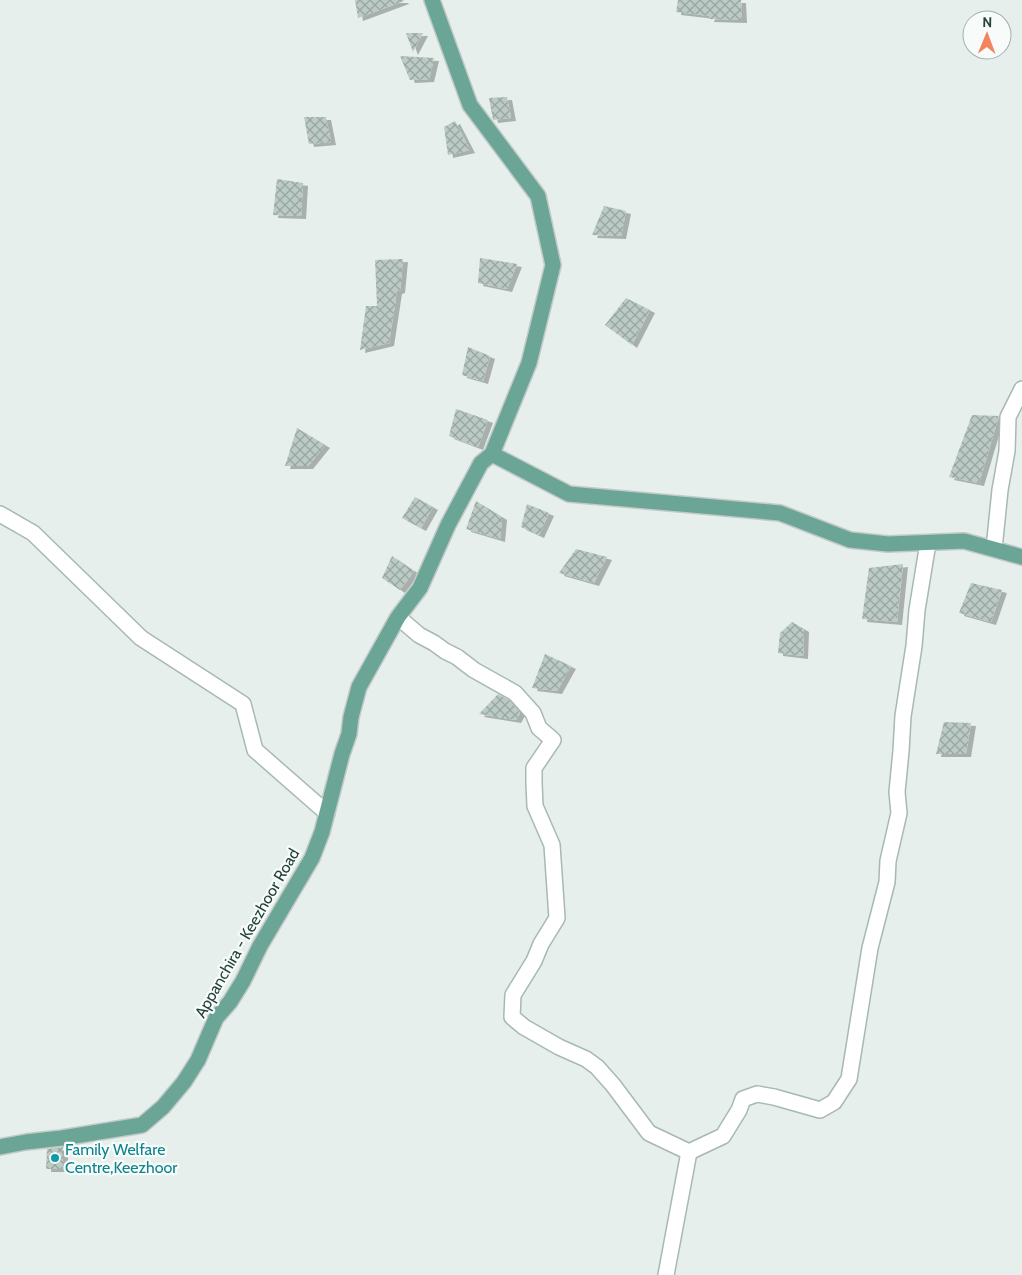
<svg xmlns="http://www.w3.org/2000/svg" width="1022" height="1275" font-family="Cabin,sans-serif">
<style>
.building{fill:url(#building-cross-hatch);filter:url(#shadow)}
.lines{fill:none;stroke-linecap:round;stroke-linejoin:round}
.minor-casing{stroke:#a8b8b2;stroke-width:18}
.major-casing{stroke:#c2cac8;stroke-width:18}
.minor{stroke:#fff;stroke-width:15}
.major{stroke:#6aa596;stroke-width:15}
.culture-dot{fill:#0f9aa8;stroke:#f7fbf9;stroke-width:2}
.labels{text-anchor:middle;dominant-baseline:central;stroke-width:4.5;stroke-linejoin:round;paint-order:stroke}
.street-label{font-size:16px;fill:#24423a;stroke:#f7fbf9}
.culture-label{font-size:16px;fill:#0d838f;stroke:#f7fbf9;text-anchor:start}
</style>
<defs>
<pattern id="building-cross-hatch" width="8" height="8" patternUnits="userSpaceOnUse" patternTransform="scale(1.25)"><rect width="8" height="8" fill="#bbcac4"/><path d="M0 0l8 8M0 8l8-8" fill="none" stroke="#98a6a0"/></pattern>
<filter id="shadow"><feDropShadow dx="5" dy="3" stdDeviation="0" flood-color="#0004"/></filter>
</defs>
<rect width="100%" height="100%" fill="#e6efeb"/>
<g class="building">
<path d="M355,0H403L404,1L358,18Z"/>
<path d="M678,0H741L742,20L709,19L710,16L676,12Z"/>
<path d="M406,33H423L413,52Z"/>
<path d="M400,56L434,58L429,79L410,80Z"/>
<path d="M507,97L511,118L493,120L489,98Z"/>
<path d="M304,117H326L331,142L309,144Z"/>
<path d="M455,121L470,150L448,155L444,127Z"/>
<path d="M277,179L303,183L301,216L273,215Z"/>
<path d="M604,206L626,211L621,236L592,235Z"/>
<path d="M480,258L517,264L507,289L478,283Z"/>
<path d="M403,259L400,290L397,291L389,343L360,350L366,306H377L375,260Z"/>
<path d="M626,298L650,310L632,345L605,325Z"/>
<path d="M468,347L490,356L483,381L462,375Z"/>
<path d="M456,409L488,420L478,447L449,436Z"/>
<path d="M972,415L999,416L979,483L949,477Z"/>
<path d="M297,428L325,445L308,466H285Z"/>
<path d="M415,497L433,507L421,528L402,518Z"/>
<path d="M476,501L502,517L500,539L466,529Z"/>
<path d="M527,504L549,513L539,535L521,527Z"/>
<path d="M576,549L607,557L594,583L559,573Z"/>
<path d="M392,556L414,571L400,590L382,578Z"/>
<path d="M903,564L897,622L862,619L869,568Z"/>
<path d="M971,583L1002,590L991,622L959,613Z"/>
<path d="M792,622L804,629L803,656L778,653L780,633Z"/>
<path d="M545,654L571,666L557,691L532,688Z"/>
<path d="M498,694L509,700L520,713L516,720L479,714Z"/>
<path d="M944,722L971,723L966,754H936Z"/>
<path d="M63,1147V1169H46L47,1149Z"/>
</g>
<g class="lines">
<g class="minor-casing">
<g id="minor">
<path d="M0,514L33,533L141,638L243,704L255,750L327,813"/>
<path d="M994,549L1000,490L1007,451L1008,417L1022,389"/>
<path d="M398,617L419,635L434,643L445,651L457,657L474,670L515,693L533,713L539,728L553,740L534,768V783L535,806L552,845L557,918L541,944L534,961L513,995L512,1017L524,1027L559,1047L586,1059L597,1067L613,1085L649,1133L689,1152L723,1136L739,1110L743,1099L757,1094L774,1097L820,1110L834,1102L849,1079L870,948L887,882L888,861L899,813L897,792L901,751L903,716L914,646L917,610L928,543"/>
<path d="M666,1275L689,1152"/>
</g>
</g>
<g class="major-casing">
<g id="major">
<path d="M492,454L569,494L780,513L850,540L888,544L964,541L1022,557"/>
<path d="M0,1147L26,1142L62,1138L142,1125L163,1107L184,1082L198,1060L216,1018L230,1002L243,981L260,946L312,858L322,832L342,754L349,734L351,717L359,687L398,617L420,588L448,525L481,463L492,454L529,363L553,265L538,196L470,105L432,0"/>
</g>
</g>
<use href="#minor" class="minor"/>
<use href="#major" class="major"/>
</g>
<circle class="culture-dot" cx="55" cy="1158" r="5"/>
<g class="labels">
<g class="street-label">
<text transform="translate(247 933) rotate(-60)">Appanchira - Keezhoor Road</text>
</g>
<g class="culture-label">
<text x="65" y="1149">Family Welfare<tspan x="65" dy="18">Centre,Keezhoor</tspan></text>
</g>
</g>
<g transform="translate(987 35) rotate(1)"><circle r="24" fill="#f7fbf9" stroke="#a3b1ad"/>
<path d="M0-4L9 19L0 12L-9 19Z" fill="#f4845f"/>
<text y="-8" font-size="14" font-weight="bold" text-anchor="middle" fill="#24423a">N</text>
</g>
</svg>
